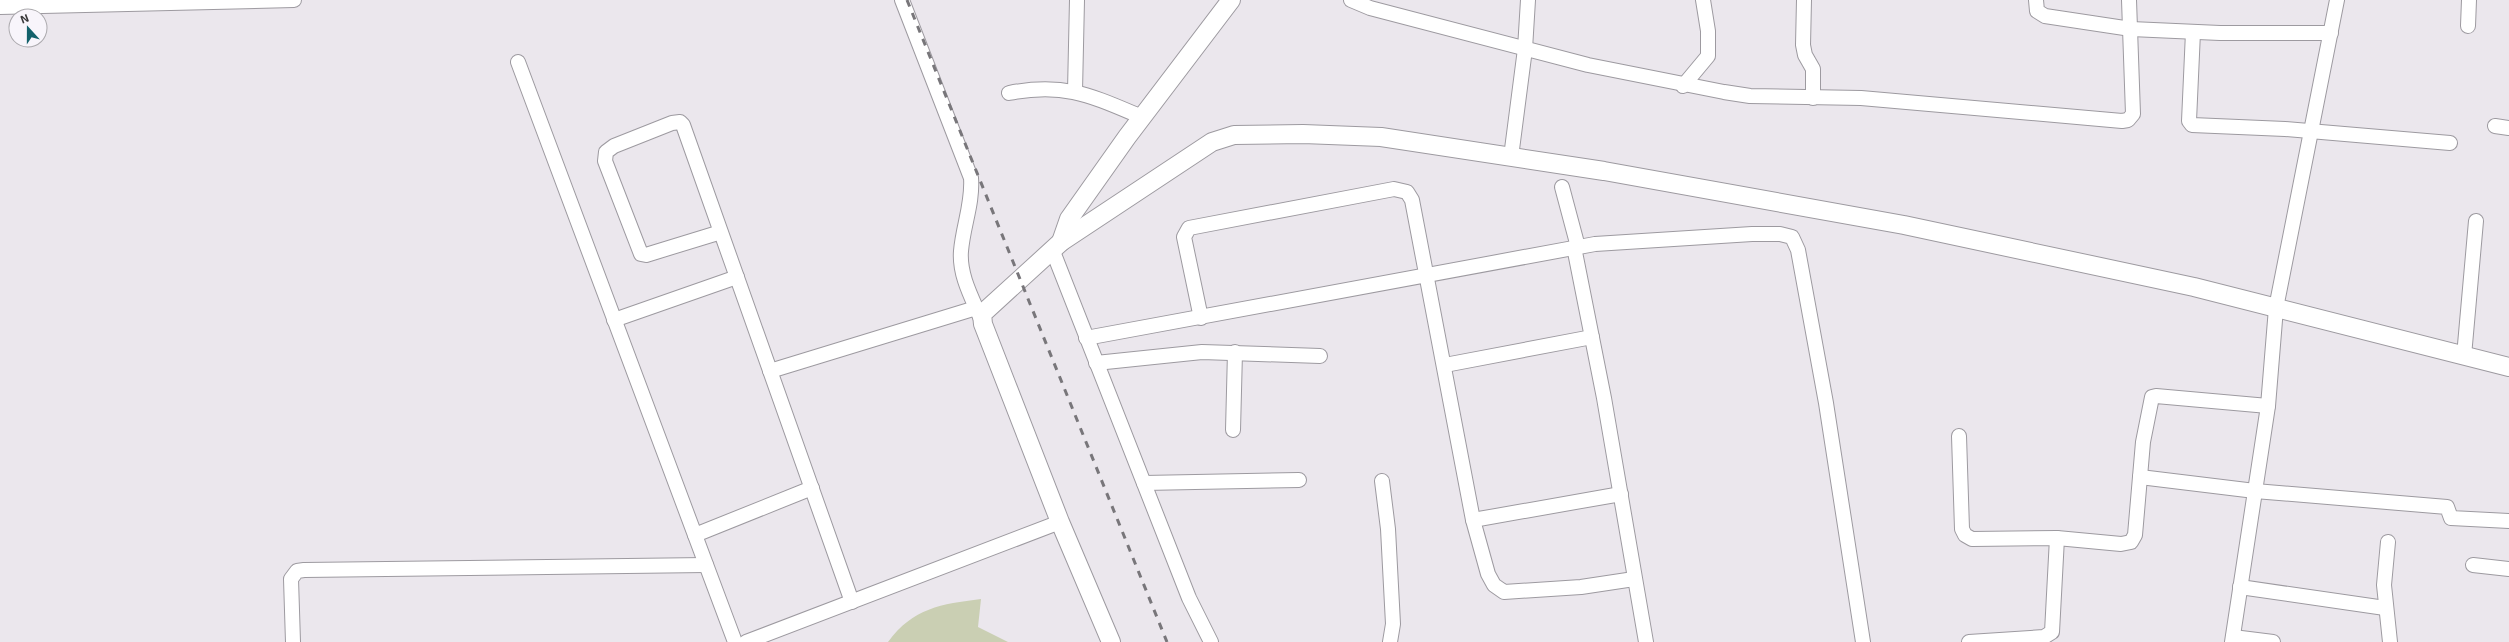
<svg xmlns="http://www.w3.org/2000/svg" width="2509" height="642" font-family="'Exo 2',sans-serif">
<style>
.green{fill:#cacfb3}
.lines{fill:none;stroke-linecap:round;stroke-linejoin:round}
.minor-casing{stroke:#9d9aa0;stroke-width:16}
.major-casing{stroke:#9d9aa0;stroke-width:20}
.minor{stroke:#fff;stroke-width:14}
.major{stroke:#fff;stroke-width:18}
.rail{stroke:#78767a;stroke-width:3;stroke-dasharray:7 7;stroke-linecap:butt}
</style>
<rect width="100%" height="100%" fill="#ebe7ed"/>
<path class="green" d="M981,599L978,627L1008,642H888C913,608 941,604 981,599Z"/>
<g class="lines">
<g class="minor-casing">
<g id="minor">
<path d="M902,0L971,178C973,203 963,226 961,251C959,275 972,298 981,319"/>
<path d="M1351,0L1370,8L1588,65L1724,92L1750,96L1861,98L2122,121L2128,120L2133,114L2129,0"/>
<path d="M1804,0L1803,45L1805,55L1813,69V98"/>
<path d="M2036,0L2037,11L2045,16L2131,29L2220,33H2331"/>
<path d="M0,7L294,0"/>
<path d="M2468,26L2469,0"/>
<path d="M2193,32L2189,121L2192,125L2285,129L2450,143"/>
<path d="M518,62L735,642"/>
<path d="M1683,86L1708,56V31L1703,0"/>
<path d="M1075,91L1077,0"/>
<path d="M1009,93C1065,82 1092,96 1142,117"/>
<path d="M2495,126L2509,128"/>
<path d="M1511,157L1525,49L1528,0"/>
<path d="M1562,187L1578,247"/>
<path d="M721,232L646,255L641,254L605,161L606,152L614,146L672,123L680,122L683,125L852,602"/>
<path d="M1574,247L1604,398L1646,642"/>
<path d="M1052,249L1189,598L1211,642"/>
<path d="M1201,318L1184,237L1189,228L1394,189L1407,192L1412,200L1473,520L1488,574L1494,585L1504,592L1581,587L1634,579"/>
<path d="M614,320L737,277"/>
<path d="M1086,338L1595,244L1752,234H1780L1792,237L1798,250L1826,403L1863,642"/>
<path d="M2464,356L2476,221"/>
<path d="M1096,363L1202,352L1320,356"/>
<path d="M1445,365L1592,337"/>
<path d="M770,371L976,308"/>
<path d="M1233,430L1235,352"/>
<path d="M1959,436L1962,529L1965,535L1972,539L2057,538L2121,544L2131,542L2135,535L2143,442L2152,397L2156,396L2268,406"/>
<path d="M2140,477L2255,491L2447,507L2451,518L2509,521"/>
<path d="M1382,481L1388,529L1393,624L1390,642"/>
<path d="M1144,483L1299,480"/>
<path d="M1473,520L1621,494"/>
<path d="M695,535L812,488"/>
<path d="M2388,542L2384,585L2390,642"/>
<path d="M2473,565L2509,569"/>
<path d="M2240,587L2385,608"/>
<path d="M2233,637L2273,642"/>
<path d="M293,642L291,579L297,571L304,570L706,565"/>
<path d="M746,642L1060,522"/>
<path d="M1969,642L2044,637L2052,632L2057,538"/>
<path d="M2232,642L2268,406L2276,308L2337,0"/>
</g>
</g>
<g class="major-casing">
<g id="major">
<path d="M1061,242L1069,219L1127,137L1231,0"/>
<path d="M1111,642L1060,522L983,324L982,314L1061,242L1212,142L1234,135L1303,134L1381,137L1604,171L1904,225L2194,287L2509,367"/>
</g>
</g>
<use href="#minor" class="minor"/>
<use href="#major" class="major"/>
<path class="rail" d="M907,0L1167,642"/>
</g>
<g transform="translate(28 28) rotate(339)"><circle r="19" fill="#f8f5fb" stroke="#aba9ad"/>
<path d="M0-3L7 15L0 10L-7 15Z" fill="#13616b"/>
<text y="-6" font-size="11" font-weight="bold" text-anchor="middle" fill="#383739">N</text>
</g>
</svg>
